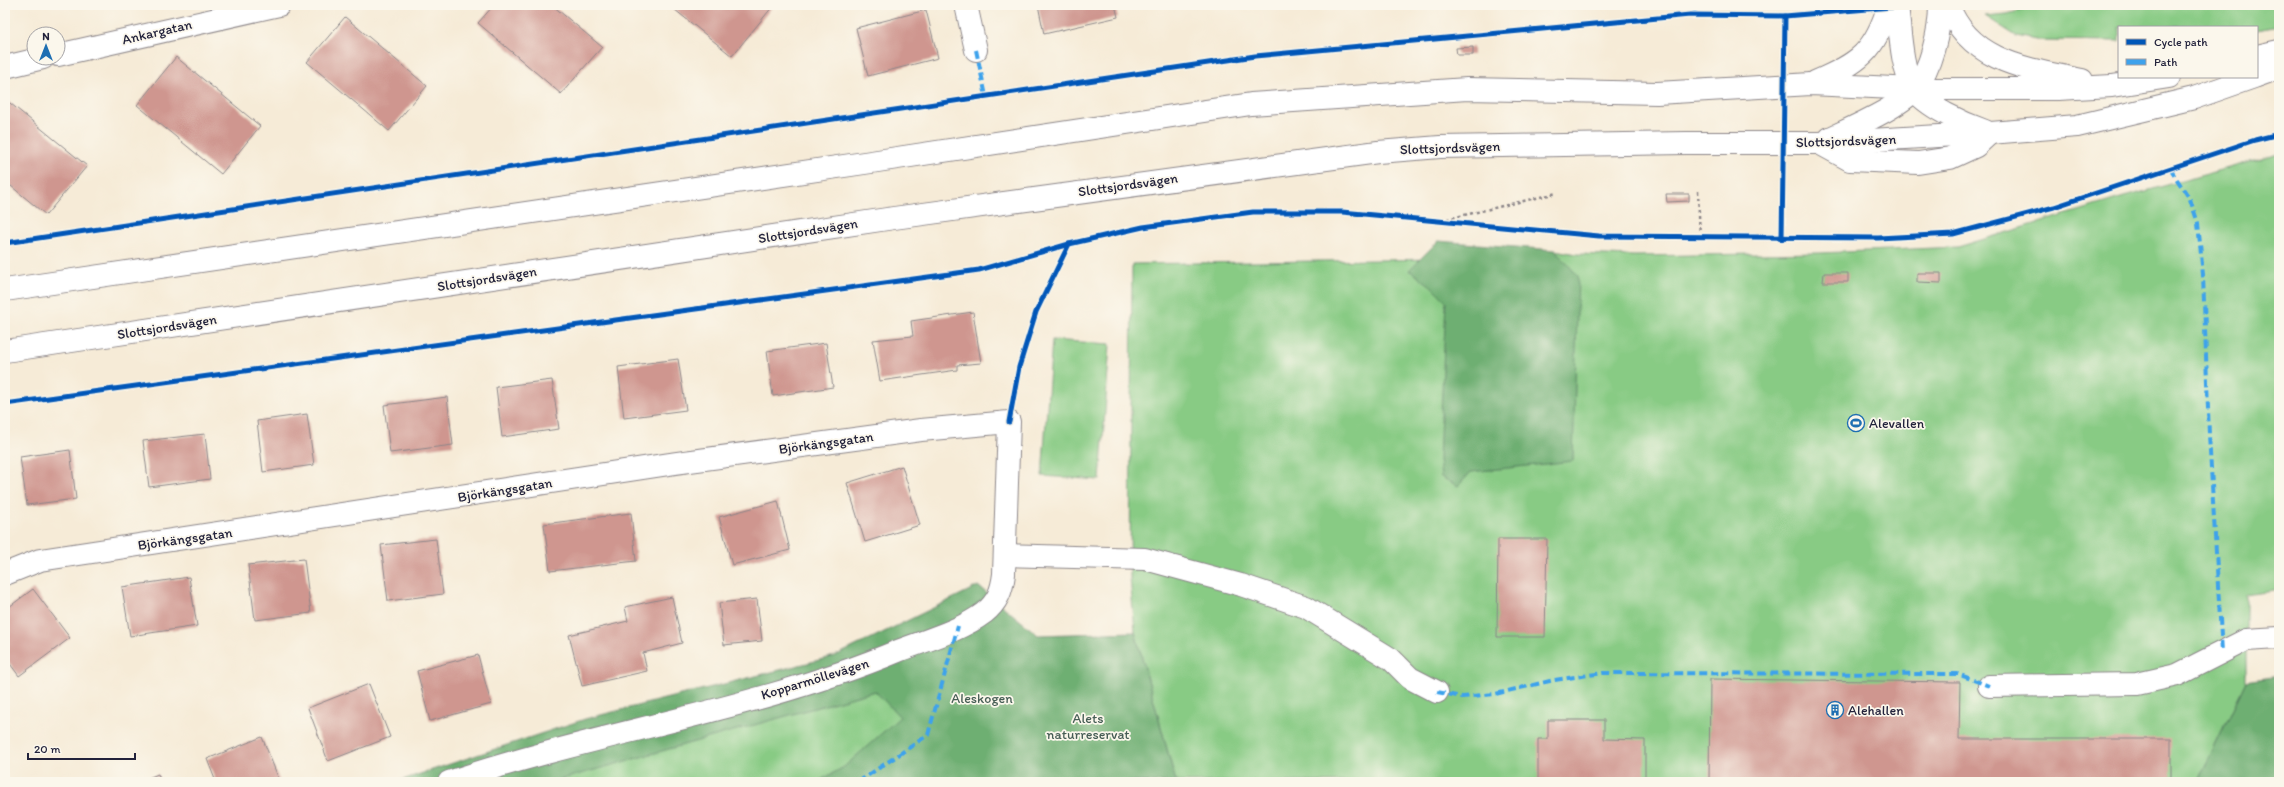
<svg xmlns="http://www.w3.org/2000/svg" width="2284" height="787" font-family="Itim,sans-serif">
<style>
.green{fill:#88cb84;stroke:#557660}
.forest{fill:#6eaf72;stroke:#486856}
.building{fill:#cf968f}
.lines{fill:none;stroke-linecap:round;stroke-linejoin:round}
.minor-casing{stroke:#8c8689;stroke-width:24}
.major-casing{stroke:#8c8689;stroke-width:24}
.path{stroke:#8c8689;stroke-width:2.5;stroke-dasharray:3 3;stroke-linecap:butt}
.minor{stroke:#fff;stroke-width:22}
.major{stroke:#fff;stroke-width:22}
.quiet{stroke:#3ea2ec;stroke-width:4;stroke-dasharray:8 4;stroke-linecap:butt}
.cycleway-casing{stroke:#fbf7ec;stroke-width:8}
.cycleway{stroke:#0057b8;stroke-width:5}
.labels{text-anchor:middle;dominant-baseline:central;stroke-width:3.5;stroke-linejoin:round;paint-order:stroke}
.street-label{font-size:14px;fill:#22223b;stroke:#fbf7ec}
.poi-label{font-size:14px;fill:#22223b;stroke:#fbf7ec;text-anchor:start}
.park-label{font-size:14px;fill:#465d55;stroke:#fbf7ec}
</style>
<rect width="100%" height="100%" fill="#fbf7ec"/>
<filter id="ink" filterUnits="userSpaceOnUse"><feTurbulence type="fractalNoise" baseFrequency=".025" numOctaves="2"/><feDisplacementMap in="SourceGraphic" scale="8" xChannelSelector="R" yChannelSelector="G"/><feConvolveMatrix kernelMatrix="1 2 1 2 8 2 1 2 1" color-interpolation-filters="sRGB"/></filter>
<filter id="wash" filterUnits="userSpaceOnUse"><feTurbulence type="fractalNoise" baseFrequency=".012" numOctaves="4" result="noise"/><feDisplacementMap in="SourceGraphic" scale="16" xChannelSelector="R" yChannelSelector="G"/><feGaussianBlur stdDeviation="0.9" result="paint"/><feColorMatrix in="noise" values="0 0 0 0 0 0 0 0 0 0 0 0 0 0 0 0 0 1.4 0 .05"/><feComposite in="paint" operator="in"/></filter>
<g filter="url(#wash)">
<rect width="100%" height="100%" fill="#f6ebd7"/>
<g class="green">
<path d="M2041,5H2279V26L2257,30V27H2119V41L2037,40L2016,36L1985,16L2007,14Z"/>
<path d="M2279,154V589L2246,594V681L2198,782H1176L1135,632L1130,578L1132,264L1561,257L1555,250L1576,254L1634,256L1820,253L1958,247L2124,197Z"/>
<path d="M1052,340L1110,344L1100,480L1042,476Z"/>
<path d="M859,685L1164,782H509Z"/>
</g>
<g class="forest">
<path d="M1438,241L1555,250L1578,276L1573,461L1471,472L1458,486L1441,477L1439,460L1446,301L1430,285L1409,270Z"/>
<path d="M978,586L1038,635L1135,632L1176,782H817L844,767L900,717L875,691L552,782H396L585,719L835,656Z"/>
<path d="M2279,676V782H2198L2246,681Z"/>
</g>
<g id="blocks">
<g class="building">
<path d="M494,5H552L602,47L561,94L478,23Z"/>
<path d="M669,5H772L773,6L732,56Z"/>
<path d="M1038,5H1115L1118,17L1044,34Z"/>
<path d="M926,10L938,58L868,76L856,28Z"/>
<path d="M345,17L427,86L389,131L307,62Z"/>
<path d="M1473,47V55H1457L1456,48Z"/>
<path d="M176,57L260,126L221,174L137,105Z"/>
<path d="M5,99L87,166L46,215L5,181Z"/>
<path d="M1666,194H1689V201L1667,202Z"/>
<path d="M1824,273H1848V282H1823Z"/>
<path d="M1917,273H1941V283L1917,282Z"/>
<path d="M973,312L981,363L957,365V370L880,381L873,340L913,336L911,321Z"/>
<path d="M826,343L833,387L773,396L767,351Z"/>
<path d="M678,359L686,410L624,418L618,367Z"/>
<path d="M552,380L559,429L502,437L496,387Z"/>
<path d="M447,397L453,445L390,453L384,405Z"/>
<path d="M307,414L314,465L263,472L257,421Z"/>
<path d="M205,434L210,479L149,487L143,441Z"/>
<path d="M70,450L76,499L27,505L20,457Z"/>
<path d="M902,466L920,525L865,542L847,483Z"/>
<path d="M778,501L790,550L732,565L719,517Z"/>
<path d="M631,513L636,561L550,571L544,524Z"/>
<path d="M436,539L443,594L388,601L381,545Z"/>
<path d="M1498,539H1547L1545,637H1497Z"/>
<path d="M304,559L311,613L255,620L248,565Z"/>
<path d="M189,577L197,626L130,636L122,587Z"/>
<path d="M33,589L70,638L19,676L5,657V610Z"/>
<path d="M672,597L682,643L643,653L647,671L582,686L569,635L628,621L625,607Z"/>
<path d="M757,599L762,641L724,645L719,603Z"/>
<path d="M478,655L491,704L430,721L417,671Z"/>
<path d="M1710,679L1960,682L1959,739H2171V782H1709Z"/>
<path d="M369,684L390,737L328,761L308,708Z"/>
<path d="M1548,720H1604V739L1645,740V782H1538V739H1548Z"/>
<path d="M262,737L280,782H216L207,759Z"/>
<path d="M158,774L161,782H138Z"/>
</g>
</g>
</g>
<g filter="url(#ink)">
<use href="#blocks" fill-opacity="0" stroke="#8c8689" stroke-width="1"/>
<g class="lines">
<g class="minor-casing">
<g id="minor">
<path d="M966,5L976,50"/>
<path d="M58,55L279,5"/>
<path d="M5,67L43,58"/>
<path d="M1819,143L1850,160L1918,163L1950,158L1976,146L1990,133"/>
<path d="M1005,555L1145,559L1241,585L1306,607L1391,659L1410,678L1437,692"/>
<path d="M5,574L40,560L676,463L921,430L1009,422L1004,574C1002,590 998,602 984,613C960,631 926,640 898,651C754,711 597,732 449,782"/>
<path d="M1989,686L2137,684L2177,675L2246,640L2279,638"/>
</g>
</g>
<g class="major-casing">
<g id="major">
<path d="M1897,5C1900,28 1901,70 1914,89C1926,107 1965,124 1985,131"/>
<path d="M1948,5C1970,63 2029,69 2082,80"/>
<path d="M2257,56L2279,51"/>
<path d="M2257,76L2279,68"/>
<path d="M1815,82C1859,63 1875,52 1889,5"/>
<path d="M1830,138C1852,128 1900,107 1915,89C1931,68 1940,31 1940,5"/>
<path d="M5,290L871,162L1251,104L1467,89L1657,93L1811,84L1914,89H2058L2112,86L2169,77"/>
<path d="M5,351L894,218L1378,152L1440,147L1686,143H1819L1990,133L2077,126L2194,98L2254,77"/>
</g>
</g>
<g class="path">
<path d="M1821,13L1826,5"/>
<path d="M1698,191L1700,238"/>
<path d="M1435,222L1557,193"/>
</g>
<use href="#minor" class="minor"/>
<use href="#major" class="major"/>
<g class="quiet">
<path d="M1690,15L1703,5"/>
<path d="M976,50L986,96"/>
<path d="M2170,169L2190,199L2198,223L2203,275L2209,435L2222,652"/>
<path d="M1437,692L1462,697L1495,694L1554,680L1603,673L1958,674L1989,686"/>
<path d="M858,782L928,735L958,626"/>
</g>
<g class="cycleway-casing">
<g id="cycleway">
<path d="M1782,239L1785,16"/>
<path d="M5,243L1255,56L1690,15L1785,16L1915,5"/>
<path d="M5,404L979,270L1069,244L1143,227L1253,212H1342L1599,236L1878,238L1953,234L2054,207L2255,140L2279,134"/>
<path d="M1009,422L1019,367L1036,312L1069,244"/>
</g>
</g>
<use href="#cycleway" class="cycleway"/>
</g>
</g>
<defs>
<g id="stadium-ring" transform="scale(0.9)"><circle r="9.5" fill="#fbf7ec" stroke="#1f6fb2" stroke-width="1.5"/><path d="M0-5a6.5 5 0 1 0 0 10a6.5 5 0 1 0 0-10ZM-3.5-1.8h7v3.6h-7Z" fill="#1f6fb2"/></g>
<g id="building-ring" transform="scale(0.9)"><circle r="9.5" fill="#fbf7ec" stroke="#1f6fb2" stroke-width="1.5"/><path d="M-4-6H4V6H1V3H-1V6H-4ZM-2.5-4.3h1.7v1.8h-1.7ZM.8-4.3h1.7v1.8H.8ZM-2.5-1h1.7V.8h-1.7ZM.8-1h1.7V.8H.8Z" fill="#1f6fb2"/></g>
</defs>
<g fill-rule="evenodd">
<use href="#stadium-ring" x="1856" y="423"/>
<use href="#building-ring" x="1835" y="710"/>
</g>
<g class="labels">
<g class="street-label">
<text transform="translate(157 32) rotate(-13)">Ankargatan</text>
<text transform="translate(1846 141) rotate(-2)">Slottsjordsvägen</text>
<text transform="translate(1450 148) rotate(-2)">Slottsjordsvägen</text>
<text transform="translate(1128 185) rotate(-8)">Slottsjordsvägen</text>
<text transform="translate(808 231) rotate(-9)">Slottsjordsvägen</text>
<text transform="translate(487 279) rotate(-9)">Slottsjordsvägen</text>
<text transform="translate(167 327) rotate(-9)">Slottsjordsvägen</text>
<text transform="translate(826 443) rotate(-8)">Björkängsgatan</text>
<text transform="translate(505 490) rotate(-9)">Björkängsgatan</text>
<text transform="translate(185 539) rotate(-8)">Björkängsgatan</text>
<text transform="translate(815 679) rotate(-17)">Kopparmöllevägen</text>
</g>
<g class="poi-label">
<text x="1869" y="423">Alevallen</text>
<text x="1848" y="710">Alehallen</text>
</g>
<g class="park-label">
<text x="982" y="698">Aleskogen</text>
<text x="1088" y="718">Alets<tspan x="1088" dy="16">naturreservat</tspan></text>
</g>
</g>
<rect width="2284" height="787" fill="none" stroke="#fbf7ec" stroke-width="20"/>
<rect x="2118" y="26" width="140" height="52" fill="#fbf7ec" stroke="#a4a2a5"/>
<rect x="2126" y="39" width="20" height="6" fill="#0057b8" stroke="#a4a2a5"/>
<text x="2154" y="46" font-size="12" fill="#22223b">Cycle path</text>
<rect x="2126" y="59" width="20" height="6" fill="#3ea2ec" stroke="#a4a2a5"/>
<text x="2154" y="66" font-size="12" fill="#22223b">Path</text>
<g transform="translate(46 46)"><circle r="19" fill="#fbf7ec" stroke="#a4a2a5"/>
<path d="M0-3L7 15L0 10L-7 15Z" fill="#1f6fb2"/>
<text y="-6" font-size="11" font-weight="bold" text-anchor="middle" fill="#22223b">N</text>
</g>
<path d="M28 753v6h107v-6" fill="none" stroke="#22223b" stroke-width="2"/>
<text x="34" y="753" font-size="12" fill="#22223b" stroke="#fbf7ec" stroke-width="3" paint-order="stroke">20 m</text>
</svg>
